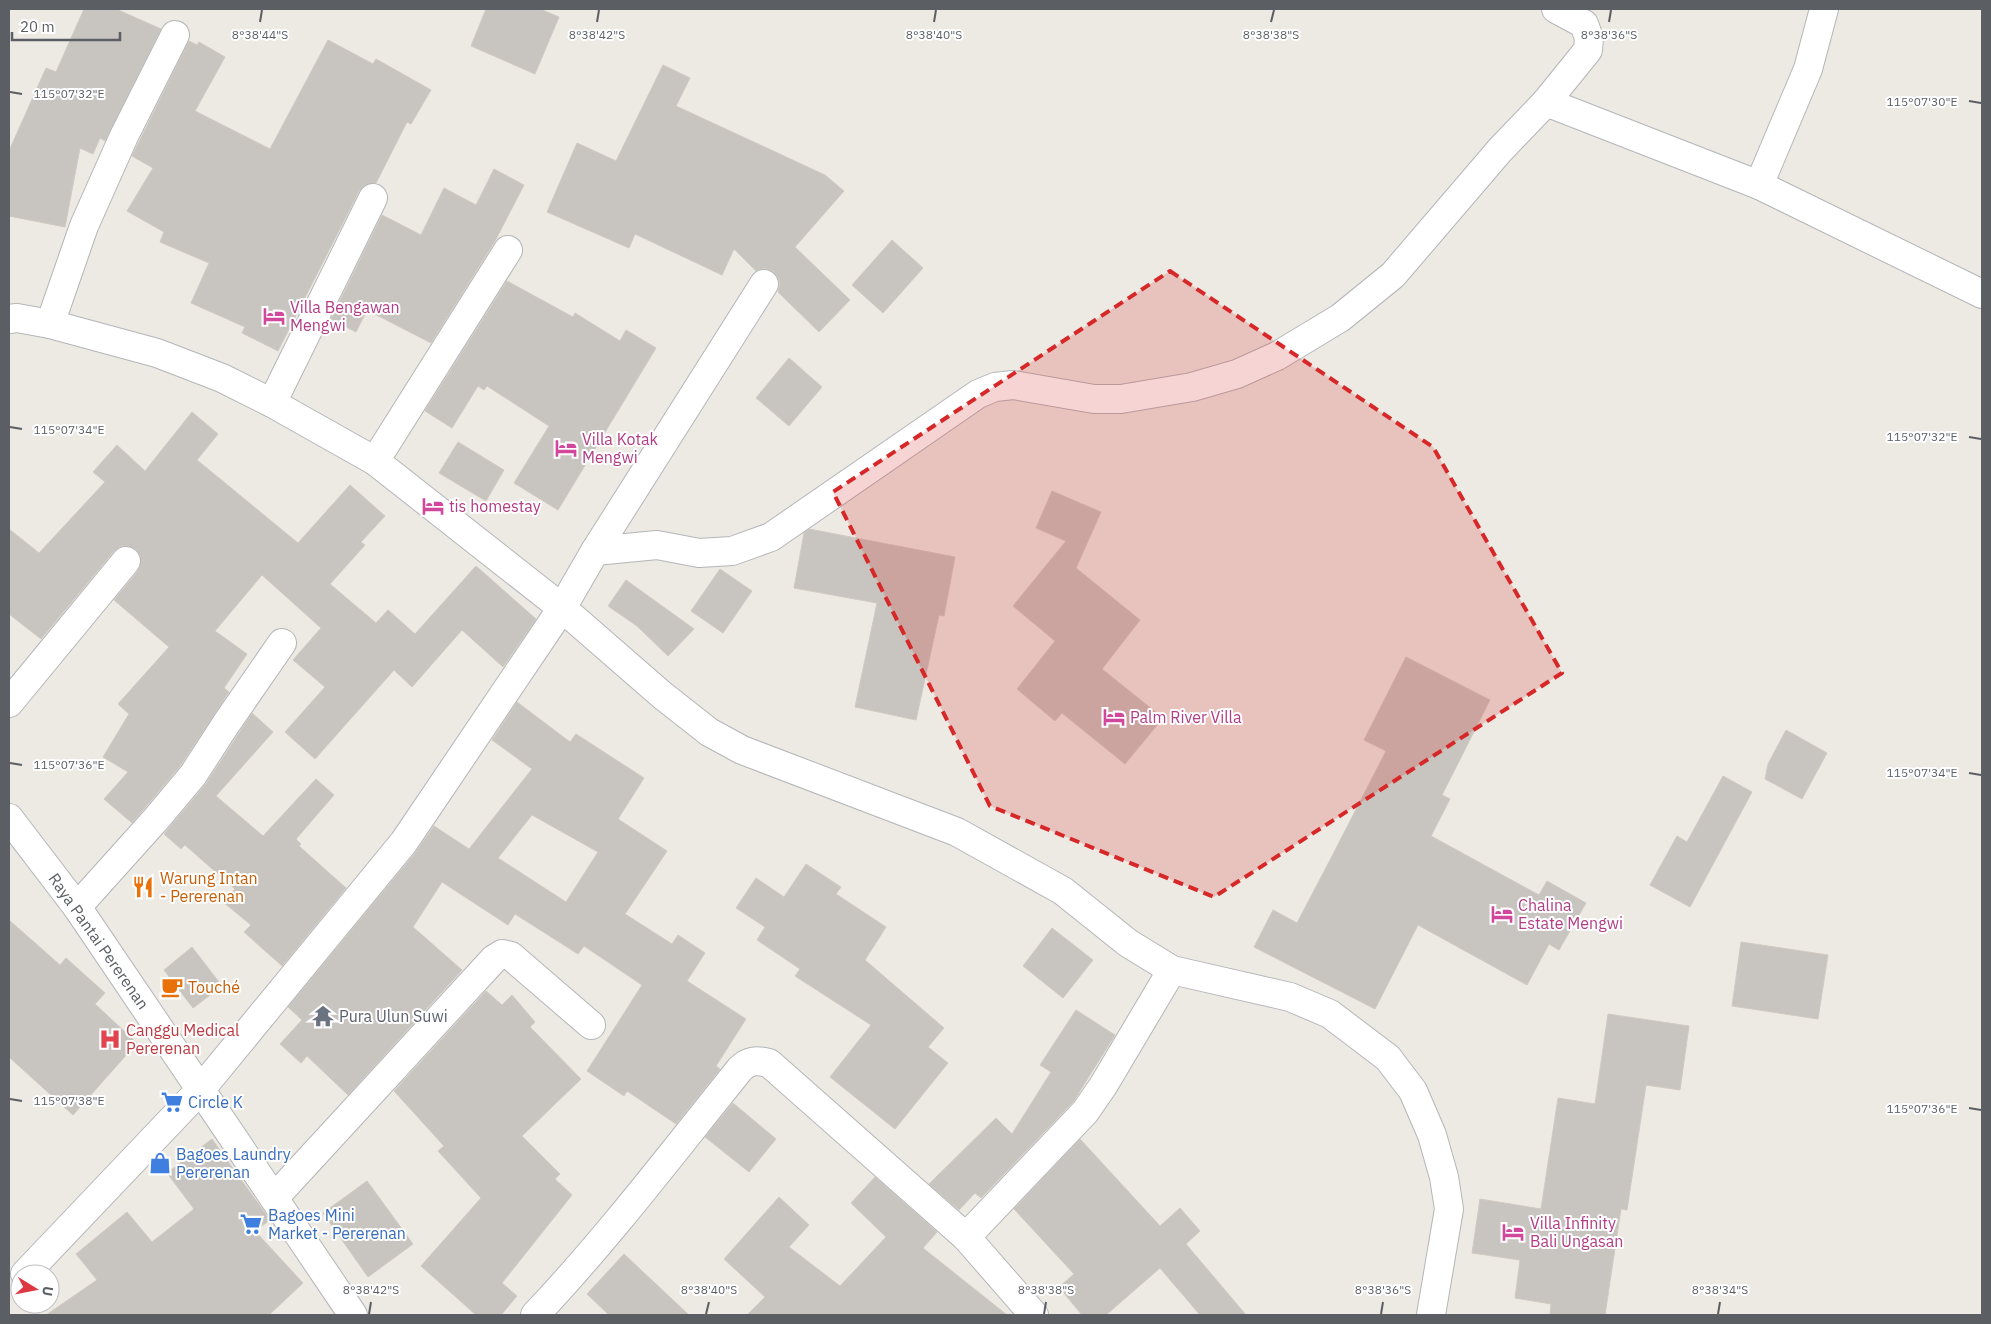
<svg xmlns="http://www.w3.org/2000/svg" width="1991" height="1324" font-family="'IBM Plex Sans',sans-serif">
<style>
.building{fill:#c8c4bf;stroke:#d1cac2;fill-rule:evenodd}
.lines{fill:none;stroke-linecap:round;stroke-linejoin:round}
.street-casing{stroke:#b3b6b9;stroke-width:30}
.secondary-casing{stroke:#b2b6ba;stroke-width:30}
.street{stroke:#fff;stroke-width:28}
.secondary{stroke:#fff;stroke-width:28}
.marked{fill:#d62828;fill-opacity:0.2;stroke:#d62828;stroke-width:4;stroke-dasharray:10 6;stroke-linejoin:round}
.ticks{fill:none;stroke:#5b5f63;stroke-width:2}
.labels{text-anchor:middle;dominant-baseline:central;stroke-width:4;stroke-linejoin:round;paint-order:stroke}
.hotel-label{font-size:16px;fill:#b23c85;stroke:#fff;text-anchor:start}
.food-label{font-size:16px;fill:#c56008;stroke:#fff;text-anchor:start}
.street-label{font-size:16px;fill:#5b5f63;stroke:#fff}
.worship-label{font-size:16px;fill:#5b616d;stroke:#fff;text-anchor:start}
.health-label{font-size:16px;fill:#be3a42;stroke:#fff;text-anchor:start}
.shop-label{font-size:16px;fill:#366cbe;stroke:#fff;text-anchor:start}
.ticks-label{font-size:12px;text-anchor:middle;fill:#5b5f63;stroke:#fff;stroke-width:4;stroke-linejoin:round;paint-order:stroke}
</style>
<rect width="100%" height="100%" fill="#ede9e3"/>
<g class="building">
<path d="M84,9H116L161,29L105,141L100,138L93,154L80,148L65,227L9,216V151L46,68L56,72Z"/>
<path d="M486,9H540L559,17L535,74L471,46Z"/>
<path d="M328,40L373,64L376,59L431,90L411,124L407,122L376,183L365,185L359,191L278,351L242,333L245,327L191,303L209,263L160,242L164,232L127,211L153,168L132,156L189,41L197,45L199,42L225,57L195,111L270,149Z"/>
<path d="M663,65L690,78L676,106L825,175L844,191L795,247L850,300L819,332L778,292L780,284L778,277L773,271L764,268L756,271L734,249L722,275L635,234L629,248L547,212L577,143L616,161Z"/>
<path d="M494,169L524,185L495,241L431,343L367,310L356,332L331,319L382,215L421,235L444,188L476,205Z"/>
<path d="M892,240L923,268L883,313L852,285Z"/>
<path d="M507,281L573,317L575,313L620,341L626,330L656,348L558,510L514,483L549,426L487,386L484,390L478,386L452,428L425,411Z"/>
<path d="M789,358L822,387L789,426L756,398Z"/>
<path d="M192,412L218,434L197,460L298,543L350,485L385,516L361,542L365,545L330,584L376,623L388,610L415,634L476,566L536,619L503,667L462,630L412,687L394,670L315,759L285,732L325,687L293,660L321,628L262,575L215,631L247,654L224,688L229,692L180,766L132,823L104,799L128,772L103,757L129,714L118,704L169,647L114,600L138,571L141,563L140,555L136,549L128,546H121L114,551L41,639L9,614V529L39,553L105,482L93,472L117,445L145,471Z"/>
<path d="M458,442L504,470L486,501L439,473Z"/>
<path d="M1052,491L1101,512L1076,568L1140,620L1102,669L1163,718L1125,764L1062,713L1055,721L1017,689L1055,641L1013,606L1066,541L1036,528Z"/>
<path d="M809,529L955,557L944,616L939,615L916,720L855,707L877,603L794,588L804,533Z"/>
<path d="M720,569L752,591L723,633L691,611Z"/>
<path d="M626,580L694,629L668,656L637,626L608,606Z"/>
<path d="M1406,657L1490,700L1442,795L1450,799L1431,836L1539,895L1547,881L1586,903L1559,950L1549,944L1527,985L1418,925L1375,1009L1254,947L1273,910L1297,923L1330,860L1386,751L1364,740Z"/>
<path d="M517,702L570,742L576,734L644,778L618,819L667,851L625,914L672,944L678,935L705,953L687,981L746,1019L716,1066L720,1069L676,1124L627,1091L624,1096L587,1071L642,985L584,946L578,954L515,914L508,925L442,882L413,927L462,970L348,1095L307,1056L301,1063L280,1044L302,1020L288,1007L416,852L434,826L469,849L532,769L492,740ZM532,815L598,852L566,902L498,858Z"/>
<path d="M252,713L273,732L216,796L263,836L316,779L334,795L296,839L301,844L299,846L346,888L282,966L244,932L251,925L223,902L235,889L185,845L181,849L164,834L206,784Z"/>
<path d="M1786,730L1827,753L1802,799L1765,779L1768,764Z"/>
<path d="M1723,776L1752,792L1690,907L1650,885L1677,836L1687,842Z"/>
<path d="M806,864L841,887L836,894L886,927L865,960L944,1028L928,1047L948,1063L895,1129L830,1077L871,1025L795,976L800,969L757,940L765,927L736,908L756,878L784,897Z"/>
<path d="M9,920L60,965L66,958L105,993L95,1004L137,1043L73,1115L9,1057Z"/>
<path d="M1052,928L1093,960L1063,998L1023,966Z"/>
<path d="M1741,942L1828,955L1818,1019L1732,1006Z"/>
<path d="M192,947L222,986L193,1008L164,970Z"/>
<path d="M486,991L502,1005L512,995L535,1022L530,1027L581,1079L522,1136L560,1174L555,1179L572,1195L502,1283L517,1296L501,1315H476L421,1266L481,1198L438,1151L444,1146L394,1091Z"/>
<path d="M1076,1010L1115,1035L1073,1102L981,1198L975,1193L959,1210L929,1184L996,1118L1012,1134L1051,1072L1040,1065Z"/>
<path d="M1608,1014L1689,1026L1680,1090L1646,1085L1627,1210L1621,1209L1605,1315H1550L1551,1304L1515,1298L1520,1260L1472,1253L1480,1199L1541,1209L1558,1098L1595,1104Z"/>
<path d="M733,1103L776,1139L749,1172L705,1137Z"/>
<path d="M212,1139L270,1220L255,1231L303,1283L269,1315H46L97,1280L76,1254L127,1212L152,1242L194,1209L167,1173Z"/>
<path d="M1080,1139L1160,1226L1180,1208L1200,1231L1186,1244L1246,1315H1200L1160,1268L1106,1315H1082L1059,1287L1074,1274L1014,1209Z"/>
<path d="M875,1177L937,1232L923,1248L1007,1315H747L765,1297L724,1259L779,1197L809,1225L789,1247L840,1286L886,1237L851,1203Z"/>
<path d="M367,1181L413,1244L368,1277L323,1213Z"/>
<path d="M624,1254L689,1315H609L587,1294Z"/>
</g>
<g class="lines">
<g class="street-casing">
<g id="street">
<path d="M1546,102L1759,185L1982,294"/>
<path d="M1759,185L1808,69L1824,9"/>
<path d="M9,319L17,318L50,324L157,353L222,378L272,403L375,461L562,608L662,695L709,732L742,750L957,832L1063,891L1128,943L1172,970L1290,997L1330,1014L1388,1058L1413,1091L1432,1135L1444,1177L1449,1209L1431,1315"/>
<path d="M50,324L84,226L124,136L175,35"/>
<path d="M272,403L373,198"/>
<path d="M375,461L508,250"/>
<path d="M595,551L657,545L699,553L732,551L771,537L978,394L995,387L1013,385L1094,399H1121L1192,387L1237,374L1277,356L1340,318L1393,275L1500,150L1546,102L1588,50L1589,38L1584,24L1556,9"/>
<path d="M9,703L126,561"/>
<path d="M77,907L157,818L193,775L226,724L282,643"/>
<path d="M274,1198L494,959L502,954L511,956L591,1025"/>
<path d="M966,1237L1085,1112L1103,1086L1172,970"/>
<path d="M25,1274L201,1089L404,842L562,608L595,551L764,284"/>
<path d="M535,1315C608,1238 673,1152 740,1069C749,1060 757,1060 769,1063L966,1237L1034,1315"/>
</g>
</g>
<g class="secondary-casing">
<path id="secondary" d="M9,818L77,907L353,1315"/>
</g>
<use href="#street" class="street"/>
<use href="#secondary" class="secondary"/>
</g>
<path class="marked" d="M1170,271L1433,447L1562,673L1214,897L990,806L833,492Z"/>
<path class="ticks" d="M260,22L262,10M597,22L599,10M934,22L936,10M1271,22L1274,10M1609,22L1611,10M10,92L22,94M1969,101L1981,103M10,427L22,429M1969,437L1981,439M10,763L22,765M1969,773L1981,775M10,1099L22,1101M1969,1108L1981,1110M369,1314L371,1302M706,1314L709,1302M1044,1314L1046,1302M1381,1314L1383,1302M1718,1314L1720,1302"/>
<defs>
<g id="hotel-bare" transform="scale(1.725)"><path d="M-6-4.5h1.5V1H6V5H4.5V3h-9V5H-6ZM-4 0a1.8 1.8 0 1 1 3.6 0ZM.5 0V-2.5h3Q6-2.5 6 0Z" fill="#d1479c" stroke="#fff" stroke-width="2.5" paint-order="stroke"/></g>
<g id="restaurant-bare" transform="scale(1.725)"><path d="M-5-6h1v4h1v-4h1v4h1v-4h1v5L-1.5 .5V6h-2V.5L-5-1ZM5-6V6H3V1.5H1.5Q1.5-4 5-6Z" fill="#e8710a" stroke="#fff" stroke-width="2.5" paint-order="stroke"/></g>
<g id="cafe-bare" transform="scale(1.725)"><path d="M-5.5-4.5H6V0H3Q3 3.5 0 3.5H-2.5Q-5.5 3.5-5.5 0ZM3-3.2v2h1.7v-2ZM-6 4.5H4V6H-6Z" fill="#e8710a" stroke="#fff" stroke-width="2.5" paint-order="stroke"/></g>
<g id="temple-bare" transform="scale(1.725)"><path d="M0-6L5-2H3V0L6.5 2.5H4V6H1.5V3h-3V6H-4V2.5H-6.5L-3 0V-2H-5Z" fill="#6b7280" stroke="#fff" stroke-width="2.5" paint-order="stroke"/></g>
<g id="hospital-bare" transform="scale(1.725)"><path d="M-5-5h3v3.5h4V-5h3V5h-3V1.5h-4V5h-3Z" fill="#e0444e" stroke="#fff" stroke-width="2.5" paint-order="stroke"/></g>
<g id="supermarket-bare" transform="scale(1.725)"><path d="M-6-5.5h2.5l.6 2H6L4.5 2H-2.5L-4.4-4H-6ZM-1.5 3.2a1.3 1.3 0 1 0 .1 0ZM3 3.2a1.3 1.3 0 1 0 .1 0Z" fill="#3f7fe0" stroke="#fff" stroke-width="2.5" paint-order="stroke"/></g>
<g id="shop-bare" transform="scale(1.725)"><path d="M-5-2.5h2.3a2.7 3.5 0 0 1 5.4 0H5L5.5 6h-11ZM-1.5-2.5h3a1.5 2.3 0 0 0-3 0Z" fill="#3f7fe0" stroke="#fff" stroke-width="2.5" paint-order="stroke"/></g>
</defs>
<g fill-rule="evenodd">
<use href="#hotel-bare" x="274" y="316"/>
<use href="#hotel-bare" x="566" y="448"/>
<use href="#hotel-bare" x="433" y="506"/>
<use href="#hotel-bare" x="1114" y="717"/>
<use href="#restaurant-bare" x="143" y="887"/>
<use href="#hotel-bare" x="1502" y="914"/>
<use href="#cafe-bare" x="172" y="987"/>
<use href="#temple-bare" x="323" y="1016"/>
<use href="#hospital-bare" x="110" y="1039"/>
<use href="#supermarket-bare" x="172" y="1102"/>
<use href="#shop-bare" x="160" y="1163"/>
<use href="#supermarket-bare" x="251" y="1224"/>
<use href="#hotel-bare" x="1513" y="1232"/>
</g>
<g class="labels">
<g class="hotel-label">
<text x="290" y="307">Villa Bengawan<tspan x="290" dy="18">Mengwi</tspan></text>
<text x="582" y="439">Villa Kotak<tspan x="582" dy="18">Mengwi</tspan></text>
<text x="449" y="506">tis homestay</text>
<text x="1130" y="717">Palm River Villa</text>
<text x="1518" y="905">Chalina<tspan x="1518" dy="18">Estate Mengwi</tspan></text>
<text x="1530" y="1223">Villa Infinity<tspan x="1530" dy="18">Bali Ungasan</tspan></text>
</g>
<g class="food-label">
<text x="160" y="878">Warung Intan<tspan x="160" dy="18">- Pererenan</tspan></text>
<text x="188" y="987">Touché</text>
</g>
<g class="street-label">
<text transform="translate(99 941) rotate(55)">Raya Pantai Pererenan</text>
</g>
<g class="worship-label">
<text x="339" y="1016">Pura Ulun Suwi</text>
</g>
<g class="health-label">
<text x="126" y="1030">Canggu Medical<tspan x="126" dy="18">Pererenan</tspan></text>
</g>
<g class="shop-label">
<text x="188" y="1102">Circle K</text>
<text x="176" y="1154">Bagoes Laundry<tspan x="176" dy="18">Pererenan</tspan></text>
<text x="268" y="1215">Bagoes Mini<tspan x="268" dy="18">Market - Pererenan</tspan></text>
</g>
</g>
<g class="ticks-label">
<text x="260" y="39">8°38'44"S</text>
<text x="934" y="39">8°38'40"S</text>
<text x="1271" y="39">8°38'38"S</text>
<text x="1609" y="39">8°38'36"S</text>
<text x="597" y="39">8°38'42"S</text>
<text x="69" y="98">115°07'32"E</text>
<text x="1922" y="106">115°07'30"E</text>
<text x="69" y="434">115°07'34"E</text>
<text x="1922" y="441">115°07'32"E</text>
<text x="69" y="769">115°07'36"E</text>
<text x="1922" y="777">115°07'34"E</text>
<text x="69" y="1105">115°07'38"E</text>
<text x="1922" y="1113">115°07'36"E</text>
<text x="371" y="1294">8°38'42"S</text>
<text x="709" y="1294">8°38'40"S</text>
<text x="1046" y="1294">8°38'38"S</text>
<text x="1383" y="1294">8°38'36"S</text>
<text x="1720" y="1294">8°38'34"S</text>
</g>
<rect width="1991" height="1324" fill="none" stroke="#5b5f63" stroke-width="20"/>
<g transform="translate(35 1289) rotate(100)"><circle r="24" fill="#ffffff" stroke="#bdbfc1"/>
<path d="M0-4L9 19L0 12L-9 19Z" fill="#dd3841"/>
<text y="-8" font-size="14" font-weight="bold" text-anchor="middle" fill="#5b5f63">U</text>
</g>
<path d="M12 32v8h108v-8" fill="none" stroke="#5b5f63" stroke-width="2.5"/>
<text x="20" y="32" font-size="15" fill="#5b5f63" stroke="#ffffff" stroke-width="4" paint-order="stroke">20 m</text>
</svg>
